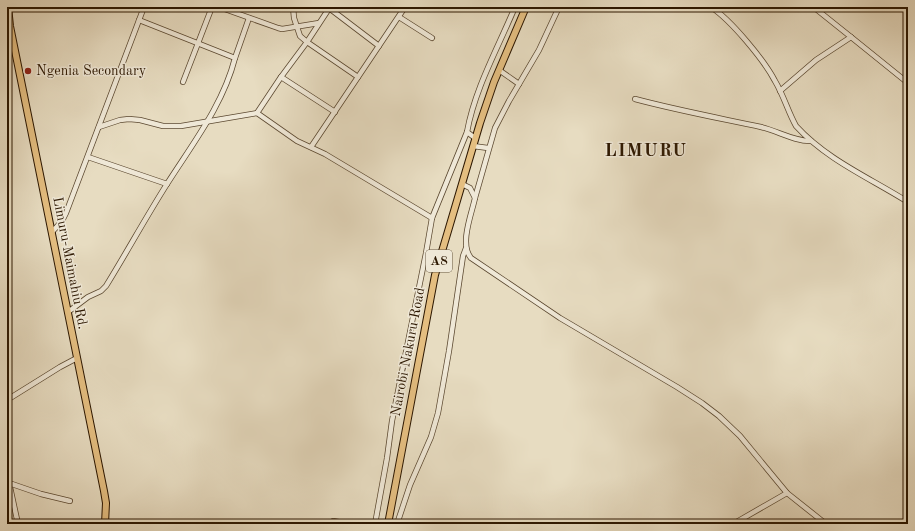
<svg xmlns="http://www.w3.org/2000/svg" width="915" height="531" font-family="'Old Standard TT',serif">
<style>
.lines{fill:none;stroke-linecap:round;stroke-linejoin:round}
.minor-casing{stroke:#5b4830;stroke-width:6}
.highway-casing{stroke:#2c1700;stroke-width:8}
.minor{stroke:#efe8d7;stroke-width:4.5}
.highway{stroke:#e4be80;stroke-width:6}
.poi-dot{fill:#8f2418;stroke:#efe8d7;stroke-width:1.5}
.labels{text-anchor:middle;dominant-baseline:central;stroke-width:3;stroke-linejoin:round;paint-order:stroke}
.shield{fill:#efe8d7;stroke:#665640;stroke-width:1}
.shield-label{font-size:13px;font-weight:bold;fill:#2c1700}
.poi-label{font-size:14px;fill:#2c1700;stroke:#efe8d7;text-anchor:start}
.street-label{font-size:14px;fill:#2c1700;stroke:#efe8d7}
.district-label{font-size:18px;font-weight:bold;letter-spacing:1px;fill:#2c1700;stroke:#efe8d7}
</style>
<rect width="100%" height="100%" fill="#e7dcc1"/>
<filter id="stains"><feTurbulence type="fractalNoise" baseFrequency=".005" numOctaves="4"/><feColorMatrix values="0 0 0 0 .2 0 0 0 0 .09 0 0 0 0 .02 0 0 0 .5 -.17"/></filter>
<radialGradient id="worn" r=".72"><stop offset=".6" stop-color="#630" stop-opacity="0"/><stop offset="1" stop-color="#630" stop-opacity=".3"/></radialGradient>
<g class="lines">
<g class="minor-casing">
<g id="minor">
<path d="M219,7L278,28L282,29L319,23"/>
<path d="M293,7L294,18L300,36L307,42L358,77"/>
<path d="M711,7C731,20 764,60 775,81C784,96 788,112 796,126C827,160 870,178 908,202"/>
<path d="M329,8L379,46"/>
<path d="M399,17L432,38"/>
<path d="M851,37L908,83"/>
<path d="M235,58L249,18"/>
<path d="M499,70L519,84"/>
<path d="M281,77L335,112"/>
<path d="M183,82L212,7"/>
<path d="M780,91L816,60L851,37L816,9V7"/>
<path d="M635,99C676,110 719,118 761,127C778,131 793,141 811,141"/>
<path d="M257,113L281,77L307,42L330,7"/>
<path d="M99,127L120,120L129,119L140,120L163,126H181L257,113L297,141L325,154L432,218"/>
<path d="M475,138L467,132C475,88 498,48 515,7"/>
<path d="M473,146L488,148"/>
<path d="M311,147L405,7"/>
<path d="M88,157L167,184"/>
<path d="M462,184L470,188L475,198C472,213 459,244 471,258L560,318L677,387L702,403L719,416L740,436L787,493L826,524"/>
<path d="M475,198L495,128L509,101L539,50L559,7"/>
<path d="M52,232L62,221L66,213L144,7"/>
<path d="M68,312L88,297L101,291L106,286C127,252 146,217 167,184C193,143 223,105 235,58L139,20"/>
<path d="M7,400L60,367L77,358"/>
<path d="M7,473L18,524"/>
<path d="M9,483L41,494L70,501"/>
<path d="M333,521L351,524"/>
<path d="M375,524L387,458L392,421L426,253L432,218L467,132"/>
<path d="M397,524L410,485L431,437L438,413L449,351L463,256L466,248"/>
<path d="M733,524L787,493"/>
</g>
</g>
<g class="highway-casing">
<g id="highway">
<path d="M8,7L10,26L104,491L106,503L105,524"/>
<path d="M388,524L435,275L480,123L494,82L526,7"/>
</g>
</g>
<use href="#minor" class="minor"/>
<use href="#highway" class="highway"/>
</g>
<circle class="poi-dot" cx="28" cy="71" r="4"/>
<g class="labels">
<rect class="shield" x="426" y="250" width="26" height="22" rx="3"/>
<g class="shield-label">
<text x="439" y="261">A8</text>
</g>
<g class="poi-label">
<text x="36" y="71">Ngenia Secondary</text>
</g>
<g class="street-label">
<text transform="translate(70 263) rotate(79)">Limuru-Maimahiu Rd.</text>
<text transform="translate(408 352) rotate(-79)">Nairobi-Nakuru Road</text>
</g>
<g class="district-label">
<text x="646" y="151">LIMURU</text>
</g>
</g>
<rect width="915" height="531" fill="none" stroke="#e7dcc1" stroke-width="24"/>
<rect x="8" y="8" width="899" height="515" fill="none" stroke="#2c1700" stroke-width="2"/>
<rect x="12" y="12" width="891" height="507" fill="none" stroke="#2c1700"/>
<rect width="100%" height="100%" filter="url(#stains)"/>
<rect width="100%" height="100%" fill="url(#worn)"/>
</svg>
